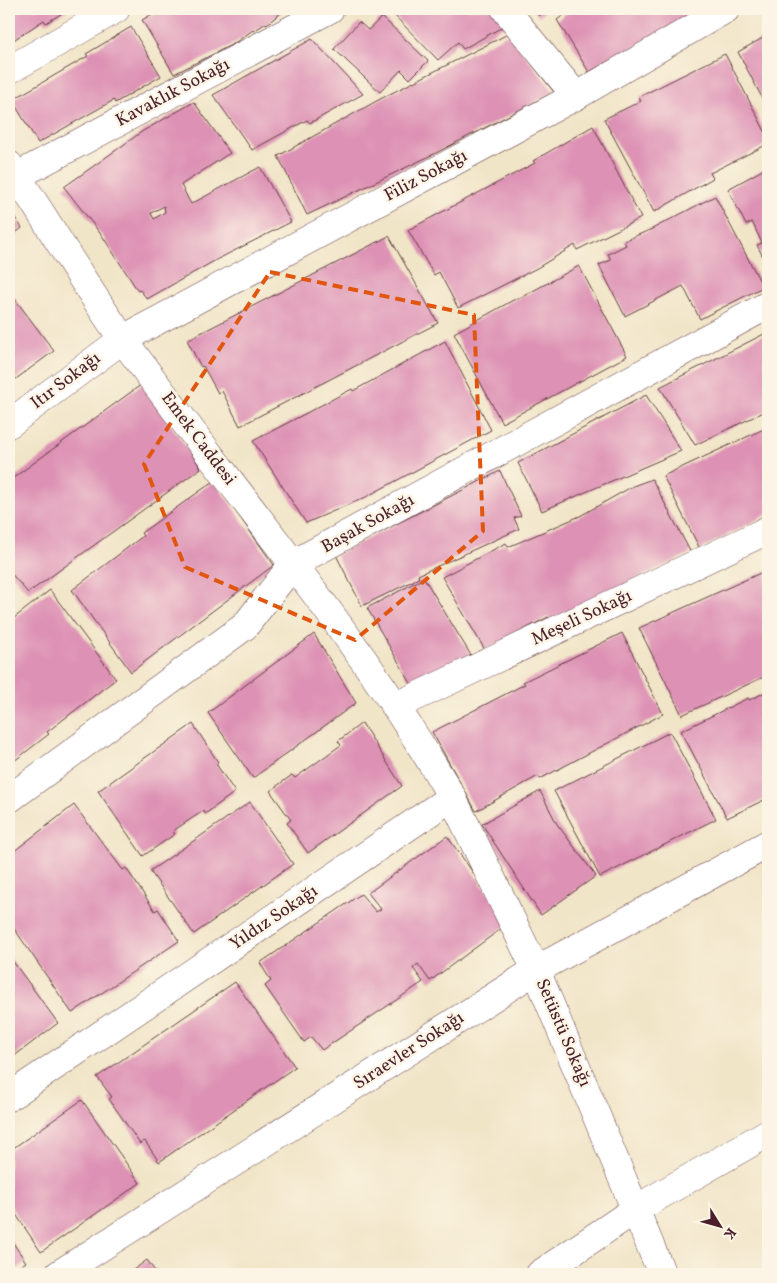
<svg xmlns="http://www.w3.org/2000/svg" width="777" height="1283" font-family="Vollkorn,serif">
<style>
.building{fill:#dd91b4;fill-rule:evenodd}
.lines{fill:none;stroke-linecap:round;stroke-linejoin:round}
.minor-casing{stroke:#633d43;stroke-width:29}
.minor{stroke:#fff;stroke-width:28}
.marked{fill:none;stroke:#e0560e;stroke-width:4;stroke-dasharray:10 6;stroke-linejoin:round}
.labels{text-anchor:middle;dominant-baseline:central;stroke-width:5;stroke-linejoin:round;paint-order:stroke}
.street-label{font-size:18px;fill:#4a1f2b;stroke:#fcf5e5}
</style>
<rect width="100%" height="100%" fill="#fcf5e5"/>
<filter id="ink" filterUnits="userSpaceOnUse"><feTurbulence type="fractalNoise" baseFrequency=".02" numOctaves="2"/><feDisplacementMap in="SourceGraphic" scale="10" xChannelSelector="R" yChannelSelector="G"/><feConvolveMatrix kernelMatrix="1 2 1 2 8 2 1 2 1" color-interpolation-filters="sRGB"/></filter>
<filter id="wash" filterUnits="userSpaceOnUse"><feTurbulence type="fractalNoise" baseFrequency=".0096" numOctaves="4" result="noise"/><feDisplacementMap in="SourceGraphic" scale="20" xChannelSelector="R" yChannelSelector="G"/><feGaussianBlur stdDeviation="1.12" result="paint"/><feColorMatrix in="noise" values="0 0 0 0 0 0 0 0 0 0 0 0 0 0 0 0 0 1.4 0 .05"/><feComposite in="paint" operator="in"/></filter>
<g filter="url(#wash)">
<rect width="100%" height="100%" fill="#f1e5c8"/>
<g id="blocks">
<g class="building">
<path d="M9,9H69L46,23L44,20L9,43Z"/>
<path d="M161,9H286L267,24L266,23L254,31L253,30L233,44L174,74L142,20Z"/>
<path d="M393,9H498L508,24L463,49L458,42L438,60L390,11Z"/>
<path d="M532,9H548L539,16Z"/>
<path d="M572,9H696L698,12L589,72L557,20Z"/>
<path d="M382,17L428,61L410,79L401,70L380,92L334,49L359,22L368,30Z"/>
<path d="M131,27L161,76L115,103L114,100L38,143L12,100L88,56L86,54Z"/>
<path d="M508,34L554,92L434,154L307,215L278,156L382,98Z"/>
<path d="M768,35V109L738,52Z"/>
<path d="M312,39L363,94L310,123L307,120L252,150L213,95Z"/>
<path d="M725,54L768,137V144L710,173L713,178L654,212L604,119L641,101L639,97Z"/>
<path d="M194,102L230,153L181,185L191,204L260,167L291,222L216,260L147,299L140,290L138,291L103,237L64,187L143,131ZM164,206L165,212L154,219L151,213Z"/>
<path d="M593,126L641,218L577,250L575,245L537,268L458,308L439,272L434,275L408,230L535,163L533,161Z"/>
<path d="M768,167V267L757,245L762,243L752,222L746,225L728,189Z"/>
<path d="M715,196L763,287L700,319L683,286L625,316L599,265L611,260L608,254L626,245L624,241L652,229Z"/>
<path d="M9,208L22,228L9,238Z"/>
<path d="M389,236L438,323L240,426L222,391L218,393L203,366L201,367L187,340Z"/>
<path d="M579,266L627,356L502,423L454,333L517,298L518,299Z"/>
<path d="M9,291L54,351L9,384Z"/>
<path d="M768,332V410L695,445L660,387Z"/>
<path d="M445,341L491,430L364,498L306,523L253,441L352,389L353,391Z"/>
<path d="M142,384L201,468L28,593L9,571V481Z"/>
<path d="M646,395L681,451L542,511L518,463Z"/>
<path d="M768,427V514L700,549L663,476Z"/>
<path d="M500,471L521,516L514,518L519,529L418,575L419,578L362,606L336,555Z"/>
<path d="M652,479L691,553L550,620L548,617L485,650L442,577L506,543L508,547L580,516L633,486Z"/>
<path d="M214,481L274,565L131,672L72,590L143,536L141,533Z"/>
<path d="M767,570L768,675L682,715L639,628Z"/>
<path d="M424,578L472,657L413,687L367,608Z"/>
<path d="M50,590L116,679L47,732L49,734L9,765V622Z"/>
<path d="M622,633L663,714L540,779L538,776L476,811L432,732L525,684L523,682Z"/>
<path d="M314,634L356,703L253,778L208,713Z"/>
<path d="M768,691V798L727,818L681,731L748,698L749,700Z"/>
<path d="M362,723L402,786L308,853L287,823L291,820L270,791L292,775L295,778L341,745L338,741Z"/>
<path d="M193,724L218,762L216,764L235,792L205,814L203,811L173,831L175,834L143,856L98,791Z"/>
<path d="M670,732L716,819L600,877L554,791Z"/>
<path d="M540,791L557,824L596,876L541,915L482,824Z"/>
<path d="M250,802L293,864L194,934L150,871Z"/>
<path d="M74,805L123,870L126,868L155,911L158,909L179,941L72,1013L9,921V855Z"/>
<path d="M447,836L509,923L430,981L418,964L413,968L423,982L322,1050L311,1037L304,1042L265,986L271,981L260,963L361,894L376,912L381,909L368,893Z"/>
<path d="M9,956L58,1023L9,1060Z"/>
<path d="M235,982L295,1067L159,1162L145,1141L140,1144L109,1099L112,1097L97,1077Z"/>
<path d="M82,1100L140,1183L41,1252L9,1204V1151Z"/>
<path d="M9,1237L26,1262L9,1274Z"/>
<path d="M147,1260L157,1274H128Z"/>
</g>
</g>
</g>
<g filter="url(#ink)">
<use href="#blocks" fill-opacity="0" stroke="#633d43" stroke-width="1"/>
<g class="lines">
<g class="minor-casing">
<g id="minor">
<path d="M505,9L576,96"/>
<path d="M9,70L116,9"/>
<path d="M9,165C49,222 83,284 124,341C234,492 358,635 452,797L9,1097"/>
<path d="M17,176L330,9"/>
<path d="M9,424L123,339L576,96L726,9"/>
<path d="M396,706L768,530"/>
<path d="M452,797L536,970L662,1274"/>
<path d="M9,799L245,626L293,564L768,305"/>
<path d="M59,1274L536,970L768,844"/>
<path d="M540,1274L636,1209L768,1133"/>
</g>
</g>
<use href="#minor" class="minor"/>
</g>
</g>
<path class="marked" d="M270,272L474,315L483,531L355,640L185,567L144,464Z"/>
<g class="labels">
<g class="street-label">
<text transform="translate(173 93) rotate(-28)">Kavaklık Sokağı</text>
<text transform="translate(426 176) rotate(-28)">Filiz Sokağı</text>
<text transform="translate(66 381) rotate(-37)">Itır Sokağı</text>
<text transform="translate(198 439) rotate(53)">Emek Caddesi</text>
<text transform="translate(368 524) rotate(-29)">Başak Sokağı</text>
<text transform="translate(582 618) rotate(-25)">Meşeli Sokağı</text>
<text transform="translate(274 918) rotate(-34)">Yıldız Sokağı</text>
<text transform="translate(563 1033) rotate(67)">Setüstü Sokağı</text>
<text transform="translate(409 1051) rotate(-33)">Sıraevler Sokağı</text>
</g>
</g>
<rect width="777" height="1283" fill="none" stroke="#fcf5e5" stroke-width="30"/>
<g transform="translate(720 1226) rotate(127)" stroke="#fcf5e5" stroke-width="4" paint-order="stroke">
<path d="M0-4L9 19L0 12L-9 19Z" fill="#4a1f2b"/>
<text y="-8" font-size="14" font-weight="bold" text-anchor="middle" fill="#4a1f2b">K</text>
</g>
</svg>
